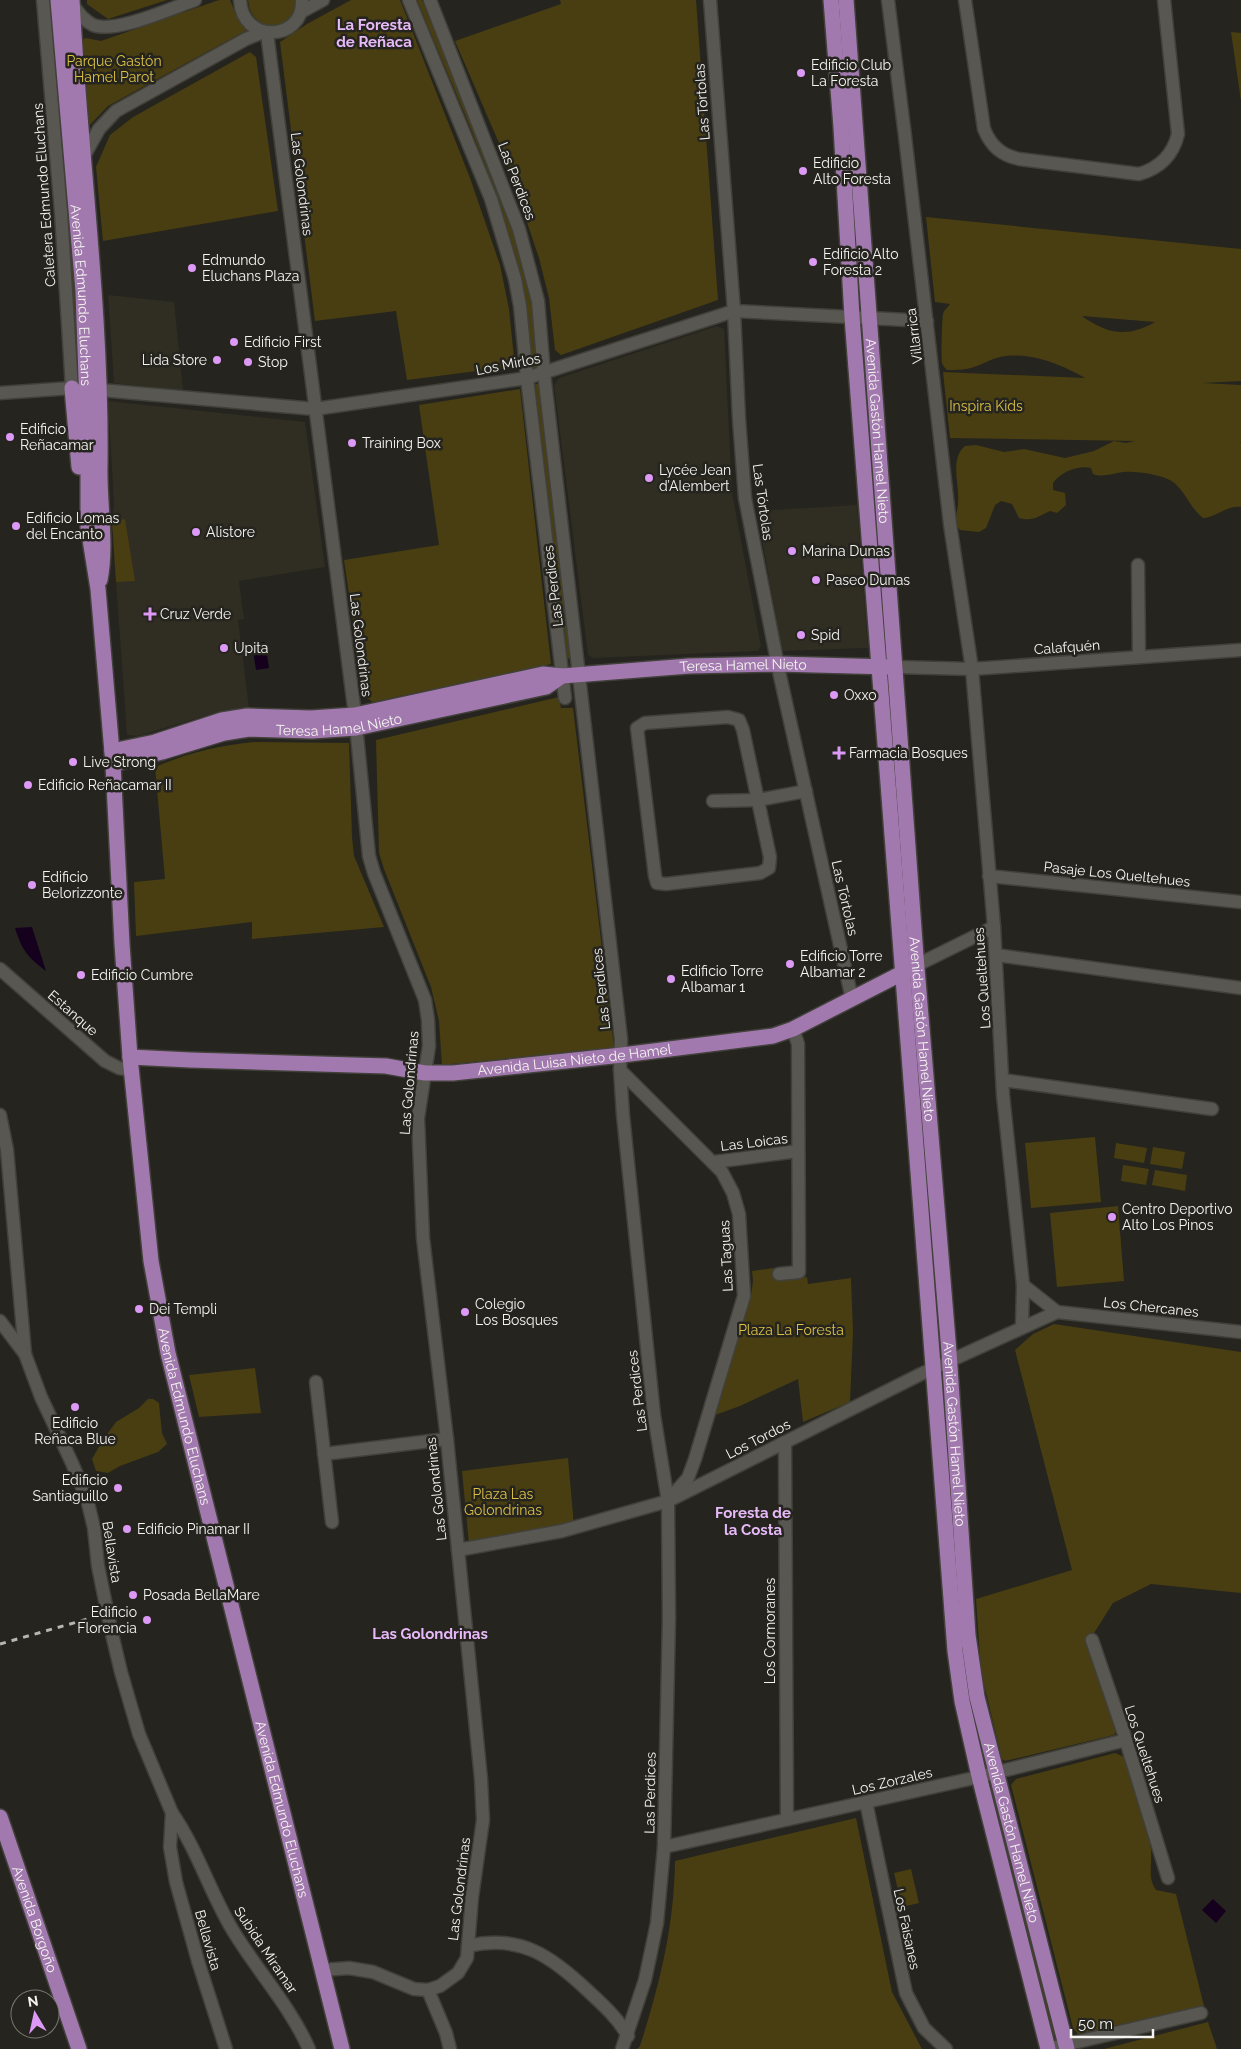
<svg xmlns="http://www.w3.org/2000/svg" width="1241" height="2049" font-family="Raleway,sans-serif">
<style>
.built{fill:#302d22}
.green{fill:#483e11;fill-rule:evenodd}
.water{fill:#15011d}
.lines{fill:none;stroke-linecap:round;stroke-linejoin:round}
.minor-casing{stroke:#41403b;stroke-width:15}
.major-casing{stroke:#41403b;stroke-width:18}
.minor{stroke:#595751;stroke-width:12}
.major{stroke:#a279ae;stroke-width:15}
.rail{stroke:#b7b6b2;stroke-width:3;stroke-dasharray:6 6;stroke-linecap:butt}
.poi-dot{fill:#dc99f5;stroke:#25241e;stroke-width:2}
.labels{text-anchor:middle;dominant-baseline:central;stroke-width:5;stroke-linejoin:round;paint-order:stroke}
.park-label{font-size:14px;fill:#dbc145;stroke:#25241e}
.poi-label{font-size:14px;fill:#f5f4f1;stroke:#25241e;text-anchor:start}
.street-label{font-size:14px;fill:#f5f4f1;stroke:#25241e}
.neighbourhood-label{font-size:15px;font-weight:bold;fill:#e7b9f9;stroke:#25241e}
</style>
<rect width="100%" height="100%" fill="#25241e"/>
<g class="built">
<path d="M108,295L174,302L183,391L114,383Z"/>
<path d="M717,326L724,329L732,493L761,646L758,651L593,658L588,655L554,385L559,378Z"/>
<path d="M108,401L305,422L325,567L239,581L244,619L238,620L249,708L218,712L138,736L127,735L116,582L112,521L114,503Z"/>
<path d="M857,505L868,648L782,651L757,511Z"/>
</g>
<g class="green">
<path d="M87,0H167L108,19L87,4Z"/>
<path d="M219,0H230L237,17L247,30L108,106L87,128L80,41L86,38L101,41Z"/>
<path d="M248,0H295C297,32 251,36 248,0Z"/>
<path d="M351,0H400L470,178L500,265L509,309L514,358L508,367L407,380L396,311L315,321L280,42L307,24Z"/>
<path d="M417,0H422L494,177L520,253L533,311L537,366L535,369L532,367C530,337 528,306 521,277C497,181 454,91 417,0Z"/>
<path d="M560,0H696L718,300L561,355L555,350L549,298L539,258L505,157L455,41L561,4Z"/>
<path d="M1231,32L1241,33V101Z"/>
<path d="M250,52L256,57L278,211L103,241L96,167L110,135L133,117Z"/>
<path d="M57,82H58L78,304L82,473L55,84Z"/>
<path d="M926,217L1241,249V381L1203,383L1241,385V442H1239L1241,443V507C1226,505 1216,518 1203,518C1190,508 1186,492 1173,482C1164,475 1136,471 1124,472C1114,473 1103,478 1093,474L1091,468C1078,465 1061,472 1053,483V490L1065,493L1066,505L1057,513L1050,511C1039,516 1033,522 1019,518L1012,504L1001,501L995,505L986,528L979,532L960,530L955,523C955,516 958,510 958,503C960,485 949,459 965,446L976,445L1004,452L1024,449L1065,458L1094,451L1114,441L1126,443L1135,441L950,438L943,372L1085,378C1061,364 1028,351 1000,357C991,359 983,364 974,367C966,370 956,370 947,370C945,368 943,366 942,363C941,361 942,318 943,314C944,310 948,307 950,304L935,302ZM1082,316L1155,322C1127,338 1107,334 1082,316Z"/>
<path d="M863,330L887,648L884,651L860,331Z"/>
<path d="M535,384H539L571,657L568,659L565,657Z"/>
<path d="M520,389L551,664L373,702L364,696L344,560L439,545L419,405Z"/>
<path d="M125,519L135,581L116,582L112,521Z"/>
<path d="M559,697L561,708H573L614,1048L442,1065L439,1021L431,987L384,869L379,853L376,740Z"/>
<path d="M255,742L349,743L352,837L354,856L384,927L252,939V922L136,936L134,882L165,879L155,767C188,753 219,745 255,742Z"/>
<path d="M1095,1137L1101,1202L1031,1208L1025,1143Z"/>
<path d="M1116,1143L1147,1148L1144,1163L1114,1158Z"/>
<path d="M1153,1147L1185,1152L1182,1169L1150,1164Z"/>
<path d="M1123,1165L1149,1169L1146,1185L1121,1181Z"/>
<path d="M1155,1170L1187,1175L1185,1191L1152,1185Z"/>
<path d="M1118,1206L1124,1281L1057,1287L1050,1213Z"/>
<path d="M774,1268L775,1280L807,1277L808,1284L851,1278L853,1332L850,1402L803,1422L798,1379L740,1406L715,1415L751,1295L753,1281L752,1271Z"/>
<path d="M1054,1324L1241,1352V1593L1151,1584L1113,1603L1089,1641L1117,1730L1114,1735L1005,1761L1002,1759L981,1672L976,1599L1072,1570L1015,1350L1033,1334Z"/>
<path d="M255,1368L261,1413L199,1417L189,1375Z"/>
<path d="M941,1377H944L963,1636L1057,2035L1052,2036L967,1697L959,1637Z"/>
<path d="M148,1399H153L159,1403L162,1433L167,1444L158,1452L120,1466L108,1473L96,1471L92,1459L103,1440L116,1422L139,1408Z"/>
<path d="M568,1458L574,1526L469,1544L462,1471Z"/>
<path d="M1115,1753L1124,1757L1150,1844C1154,1860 1146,1876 1156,1890L1176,1894L1204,2006L1078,2034L1073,2028L1011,1785L1016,1779Z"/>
<path d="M856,1818L892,1992L922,2049H637L640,2046C660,1983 674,1927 675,1861Z"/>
<path d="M911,1869L919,1903L902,1907L894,1873Z"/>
<path d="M1208,2022L1217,2049H1104Z"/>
</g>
<g class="water">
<path d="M265,642L269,668L256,670L252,644Z"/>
<path d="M32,927L46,971C27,957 22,950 15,928Z"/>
<path d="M1213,1899L1226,1911L1216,1923L1202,1910Z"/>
</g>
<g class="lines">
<g class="minor-casing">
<g id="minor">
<path d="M240,0C242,44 304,42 302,0"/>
<path d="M409,0L491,199L515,279L520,306L527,378L565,698"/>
<path d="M430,0L519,229L538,301L544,373L621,1039L620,1070L623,1115L654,1415L668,1501L669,1618L664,1847L657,1923L645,1980L622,2049"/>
<path d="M710,0L734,311L739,419L745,498L780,676L852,999"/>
<path d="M888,0L905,136L950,524L972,669L994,927L1003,1095L1023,1285L1057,1312"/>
<path d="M965,0L984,129C991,146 1001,155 1019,159L1139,174C1160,168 1173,155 1178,134L1164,0"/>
<path d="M72,3C77,12 83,20 93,25C115,34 172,8 195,0"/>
<path d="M301,12L323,0"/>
<path d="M267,33L355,715L369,856L374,873L425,1000L428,1020L429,1046L418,1118L423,1238L447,1439L481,1779L483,1820L472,1897L467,1958L458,1973L440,1986L428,1990L414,1989L373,1972L349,1968L323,1970"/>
<path d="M84,156L99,129L116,111L246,39L263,32"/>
<path d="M89,389L315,409L527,378L734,311L927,321"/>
<path d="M0,393L72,388L61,212L43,0"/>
<path d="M1138,565L1139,657"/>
<path d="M896,667L972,669L1241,650"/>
<path d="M728,717L739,720L743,730L770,857L769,868L760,873L666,884L657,883L655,876L637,728L645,723Z"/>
<path d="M713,801L758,800L806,791"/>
<path d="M989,876L1241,902"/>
<path d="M996,955L1241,988"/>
<path d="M917,965L994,927"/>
<path d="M0,969L105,1061L119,1068L131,1070"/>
<path d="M620,1070L722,1172L733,1193L739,1214L744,1296L695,1459L688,1478L672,1496"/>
<path d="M1003,1080L1212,1109"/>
<path d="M0,1115L7,1150L25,1354L41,1397L72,1463L87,1499L94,1528L98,1566L111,1630L121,1672L139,1734L172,1813L170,1847L176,1882L198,1961L226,2049"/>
<path d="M714,1162L798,1151"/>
<path d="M779,1274L799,1272L798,1044L793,1029"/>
<path d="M1057,1312L1241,1332"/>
<path d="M0,1321L25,1354"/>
<path d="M1022,1327L1023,1285"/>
<path d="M316,1382L332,1522"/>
<path d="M785,1442L787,1819"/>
<path d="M324,1454L447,1439"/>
<path d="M458,1550L562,1531L668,1501L921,1374L1057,1312"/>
<path d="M1092,1640L1123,1731L1168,1878"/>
<path d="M866,1802L906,1993L924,2028L946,2049"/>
<path d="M172,1813C197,1849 210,1892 232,1929C257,1971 289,2004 309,2049"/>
<path d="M664,1847L974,1778L1126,1740"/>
<path d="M468,1946C520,1934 551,1956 587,1990C602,2004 618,2018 628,2036"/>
<path d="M428,1990L446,2033L450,2049"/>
<path d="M1047,2049L1201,2013"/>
</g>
</g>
<g class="major-casing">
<g id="major">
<path id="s1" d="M58,0L83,291L88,435V527L98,589L113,764L122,944L130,1057L151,1261L168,1353L342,2049"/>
<path d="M72,0C80,156 102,310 100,466C99,502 107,545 100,580"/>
<path d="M831,0L841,127L852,317L955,1651L962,1701L979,1776L1048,2049"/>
<path id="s2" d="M846,0L916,956L949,1352L968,1635L977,1697L1067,2049"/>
<path d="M72,388L79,467"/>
<path id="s3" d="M112,751L155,742L222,720L247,716L311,718L355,715L543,674L562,676L689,666L778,664L890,667"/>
<path id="s4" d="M113,764L162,752L224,733L249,729L312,731L356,728L546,687L562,676"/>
<path id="s5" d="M130,1057L190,1060L386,1066L425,1073H453L622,1055L773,1036L793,1029L912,968"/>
<path id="s6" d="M0,1817L79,2049"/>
</g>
</g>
<use href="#minor" class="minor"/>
<use href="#major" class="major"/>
<path class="rail" d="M0,1644L91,1618"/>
</g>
<g class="poi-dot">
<circle cx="801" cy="73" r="5"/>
<circle cx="803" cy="171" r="5"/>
<circle cx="813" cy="262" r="5"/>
<circle cx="192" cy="268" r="5"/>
<circle cx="234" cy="342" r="5"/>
<circle cx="217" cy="360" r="5"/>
<circle cx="248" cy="362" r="5"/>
<circle cx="10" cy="437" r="5"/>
<circle cx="352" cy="443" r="5"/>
<circle cx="649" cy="478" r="5"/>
<circle cx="16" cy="526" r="5"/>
<circle cx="196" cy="532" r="5"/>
<circle cx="792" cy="551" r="5"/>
<circle cx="816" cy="580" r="5"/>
<path d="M147.5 606.5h5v5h5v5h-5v5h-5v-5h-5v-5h5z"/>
<circle cx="801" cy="635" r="5"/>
<circle cx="224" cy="648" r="5"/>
<circle cx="834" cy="695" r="5"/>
<path d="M836.5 745.5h5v5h5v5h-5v5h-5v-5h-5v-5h5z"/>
<circle cx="73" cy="762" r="5"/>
<circle cx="28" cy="785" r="5"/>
<circle cx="32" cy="885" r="5"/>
<circle cx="790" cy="964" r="5"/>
<circle cx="81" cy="975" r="5"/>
<circle cx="671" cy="979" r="5"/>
<circle cx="1112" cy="1217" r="5"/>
<circle cx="139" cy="1309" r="5"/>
<circle cx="465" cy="1312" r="5"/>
<circle cx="75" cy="1407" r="5"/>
<circle cx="118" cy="1488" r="5"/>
<circle cx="127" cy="1529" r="5"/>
<circle cx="133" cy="1595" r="5"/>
<circle cx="147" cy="1620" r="5"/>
</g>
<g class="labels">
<g class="park-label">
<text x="114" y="61">Parque Gastón<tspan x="114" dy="16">Hamel Parot</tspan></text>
<text x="986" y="406">Inspira Kids</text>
<text x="791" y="1330">Plaza La Foresta</text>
<text x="503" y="1494">Plaza Las<tspan x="503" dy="16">Golondrinas</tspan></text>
</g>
<g class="poi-label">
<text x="811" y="65">Edificio Club<tspan x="811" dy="16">La Foresta</tspan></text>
<text x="813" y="163">Edificio<tspan x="813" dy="16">Alto Foresta</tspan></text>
<text x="823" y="254">Edificio Alto<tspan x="823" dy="16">Foresta 2</tspan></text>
<text x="202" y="260">Edmundo<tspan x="202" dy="16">Eluchans Plaza</tspan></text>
<text x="244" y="342">Edificio First</text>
<text x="207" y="360" text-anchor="end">Lida Store</text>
<text x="258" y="362">Stop</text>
<text x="20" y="429">Edificio<tspan x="20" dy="16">Reñacamar</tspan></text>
<text x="362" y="443">Training Box</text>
<text x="659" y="470">Lycée Jean<tspan x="659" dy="16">d’Alembert</tspan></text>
<text x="26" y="518">Edificio Lomas<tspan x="26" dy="16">del Encanto</tspan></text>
<text x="206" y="532">Alistore</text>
<text x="802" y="551">Marina Dunas</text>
<text x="826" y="580">Paseo Dunas</text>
<text x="160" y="614">Cruz Verde</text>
<text x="811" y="635">Spid</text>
<text x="234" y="648">Upita</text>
<text x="844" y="695">Oxxo</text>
<text x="849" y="753">Farmacia Bosques</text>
<text x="83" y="762">Live Strong</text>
<text x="38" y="785">Edificio Reñacamar II</text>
<text x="42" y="877">Edificio<tspan x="42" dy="16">Belorizzonte</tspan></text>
<text x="800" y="956">Edificio Torre<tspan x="800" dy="16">Albamar 2</tspan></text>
<text x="681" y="971">Edificio Torre<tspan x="681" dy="16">Albamar 1</tspan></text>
<text x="91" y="975">Edificio Cumbre</text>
<text x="1122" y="1209">Centro Deportivo<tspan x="1122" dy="16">Alto Los Pinos</tspan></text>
<text x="475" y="1304">Colegio<tspan x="475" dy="16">Los Bosques</tspan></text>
<text x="149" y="1309">Dei Templi</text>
<text x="75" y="1423" text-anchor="middle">Edificio<tspan x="75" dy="16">Reñaca Blue</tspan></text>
<text x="108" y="1480" text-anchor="end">Edificio<tspan x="108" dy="16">Santiaguillo</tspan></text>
<text x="137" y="1529">Edificio Pinamar II</text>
<text x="143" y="1595">Posada BellaMare</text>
<text x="137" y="1612" text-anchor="end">Edificio<tspan x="137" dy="16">Florencia</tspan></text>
</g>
<g class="street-label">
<text transform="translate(702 102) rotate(-94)">Las Tórtolas</text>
<text transform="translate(517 181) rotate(69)">Las Perdices</text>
<text transform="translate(302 184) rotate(83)">Las Golondrinas</text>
<text transform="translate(44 195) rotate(-94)">Caletera Edmundo Eluchans</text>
<text stroke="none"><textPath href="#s1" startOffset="296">Avenida Edmundo Eluchans</textPath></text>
<text transform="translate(914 336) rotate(-97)">Villarrica</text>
<text transform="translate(508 364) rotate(-11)">Los Mirlos</text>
<text stroke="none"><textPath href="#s2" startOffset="432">Avenida Gastón Hamel Nieto</textPath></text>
<text transform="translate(763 502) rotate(82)">Las Tórtolas</text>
<text transform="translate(553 586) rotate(-97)">Las Perdices</text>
<text transform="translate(361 645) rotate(83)">Las Golondrinas</text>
<text transform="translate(1067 647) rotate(-4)">Calafquén</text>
<text stroke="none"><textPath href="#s3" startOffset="641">Teresa Hamel Nieto</textPath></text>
<text stroke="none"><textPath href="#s4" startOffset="231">Teresa Hamel Nieto</textPath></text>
<text transform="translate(1117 874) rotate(6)">Pasaje Los Queltehues</text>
<text transform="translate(845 898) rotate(77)">Las Tórtolas</text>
<text transform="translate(982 978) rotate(-94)">Los Queltehues</text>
<text transform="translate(601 989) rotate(-96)">Las Perdices</text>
<text transform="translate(73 1013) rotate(41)">Estanque</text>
<text stroke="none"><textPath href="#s2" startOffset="1032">Avenida Gastón Hamel Nieto</textPath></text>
<text stroke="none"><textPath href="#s5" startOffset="446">Avenida Luisa Nieto de Hamel</textPath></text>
<text transform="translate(409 1083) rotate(-85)">Las Golondrinas</text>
<text transform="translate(754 1142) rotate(-7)">Las Loicas</text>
<text transform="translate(726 1256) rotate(-93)">Las Taguas</text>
<text transform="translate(1151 1307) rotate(6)">Los Chercanes</text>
<text transform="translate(637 1391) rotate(-97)">Las Perdices</text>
<text stroke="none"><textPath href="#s1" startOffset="1424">Avenida Edmundo Eluchans</textPath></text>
<text stroke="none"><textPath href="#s2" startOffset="1438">Avenida Gastón Hamel Nieto</textPath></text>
<text transform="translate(758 1439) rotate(-27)">Los Tordos</text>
<text transform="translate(436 1489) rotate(-96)">Las Golondrinas</text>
<text transform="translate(112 1552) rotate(81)">Bellavista</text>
<text transform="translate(770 1631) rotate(-90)">Los Cormoranes</text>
<text transform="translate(1145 1754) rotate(72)">Los Queltehues</text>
<text transform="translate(892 1781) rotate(-13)">Los Zorzales</text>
<text transform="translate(650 1793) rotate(-89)">Las Perdices</text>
<text stroke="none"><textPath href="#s1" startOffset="1829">Avenida Edmundo Eluchans</textPath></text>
<text stroke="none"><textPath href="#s2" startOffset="1842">Avenida Gastón Hamel Nieto</textPath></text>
<text transform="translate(459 1889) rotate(-83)">Las Golondrinas</text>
<text stroke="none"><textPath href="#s6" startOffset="108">Avenida Borgoño</textPath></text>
<text transform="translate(907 1929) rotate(78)">Los Faisanes</text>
<text transform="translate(208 1940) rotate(74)">Bellavista</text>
<text transform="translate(266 1950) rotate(56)">Subida Miramar</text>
</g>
<g class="neighbourhood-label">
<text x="374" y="25">La Foresta<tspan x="374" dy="17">de Reñaca</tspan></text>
<text x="753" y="1513">Foresta de<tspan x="753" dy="17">la Costa</tspan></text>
<text x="430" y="1634">Las Golondrinas</text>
</g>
</g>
<g transform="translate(35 2014) rotate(351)"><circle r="24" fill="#25241e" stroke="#787772"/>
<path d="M0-4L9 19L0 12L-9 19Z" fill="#dc99f5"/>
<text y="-8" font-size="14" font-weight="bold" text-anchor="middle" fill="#f5f4f1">N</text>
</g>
<path d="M1071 2029v8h82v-8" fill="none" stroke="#f5f4f1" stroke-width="2.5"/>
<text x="1078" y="2029" font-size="15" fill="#f5f4f1" stroke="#25241e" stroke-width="4" paint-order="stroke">50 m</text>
</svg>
